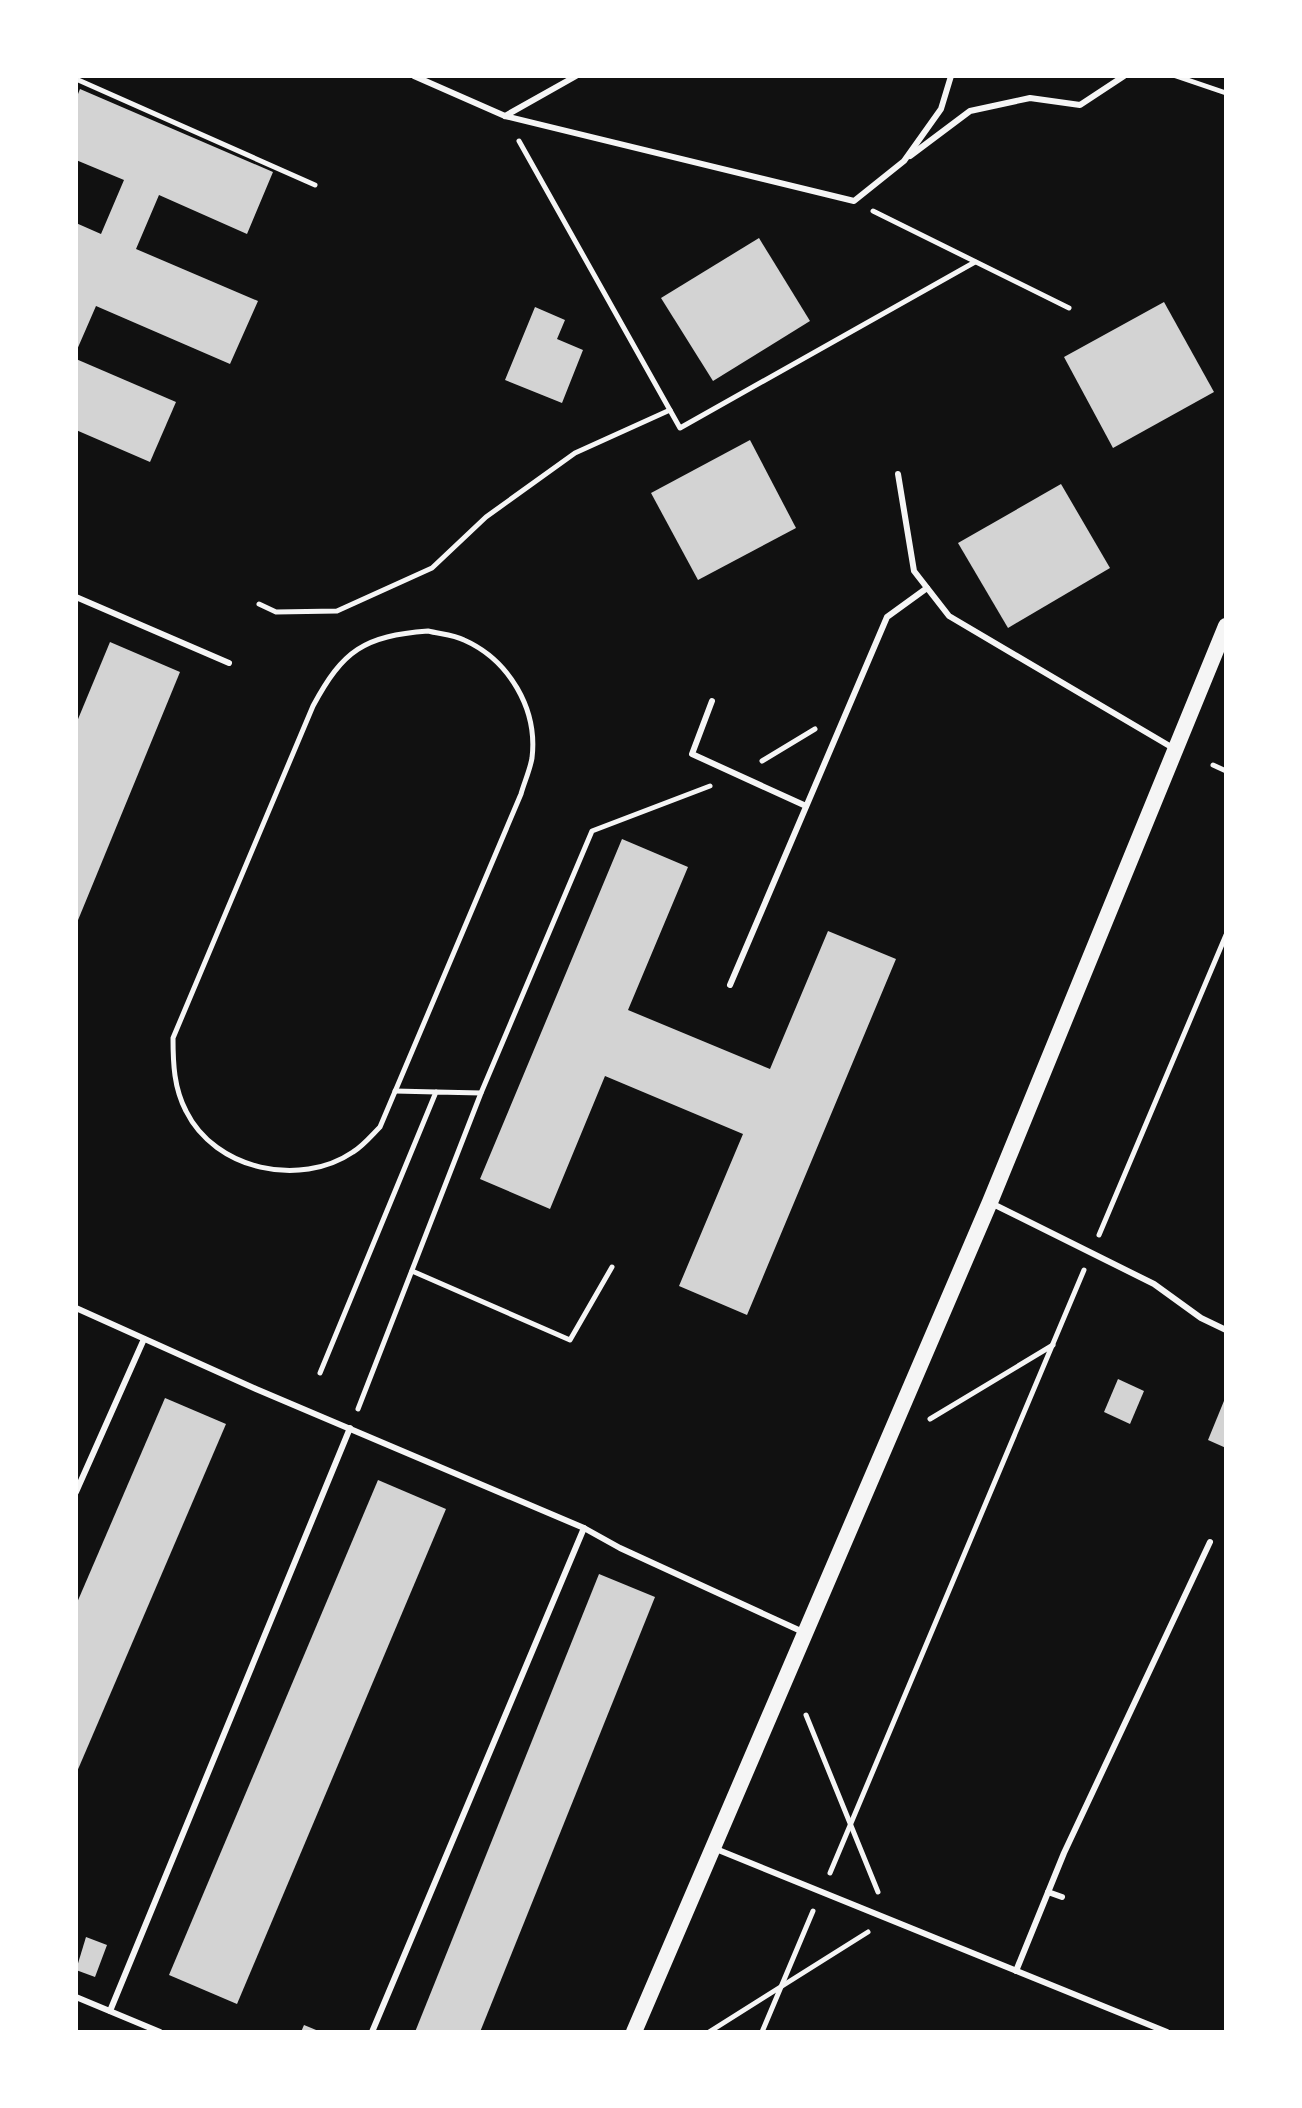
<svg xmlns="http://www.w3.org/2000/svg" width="1302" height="2108" font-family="Lato,sans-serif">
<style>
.building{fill:#d3d3d3}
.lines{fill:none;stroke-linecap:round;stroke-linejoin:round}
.path{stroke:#f5f5f5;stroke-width:5}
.service{stroke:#f5f5f5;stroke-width:6}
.secondary{stroke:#f5f5f5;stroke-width:16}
</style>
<rect width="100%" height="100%" fill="#111"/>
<g class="building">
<path d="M80,89L273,172L247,234L159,195L136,249L258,301L230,364L96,306L76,352V223L101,234L124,180L76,160V99Z"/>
<path d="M759,238L810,321L713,381L661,298Z"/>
<path d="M1164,302L1214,392L1113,448L1064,357Z"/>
<path d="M535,307L565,320L557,339L583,350L562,403L505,380Z"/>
<path d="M76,359L176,402L150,462L76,430Z"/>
<path d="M750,440L796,528L698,580L651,493Z"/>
<path d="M1061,484L1110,568L1008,628L958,543Z"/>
<path d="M110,642L180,672L76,925V724Z"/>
<path d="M622,839L688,867L628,1010L770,1069L828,931L896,959L747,1315L679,1286L743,1134L605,1076L550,1209L480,1179Z"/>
<path d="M1118,1379L1144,1391L1130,1424L1104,1412Z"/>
<path d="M1226,1396V1448L1208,1440Z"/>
<path d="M165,1398L226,1424L76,1774V1605Z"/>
<path d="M378,1480L446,1509L237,2004L169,1975Z"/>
<path d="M599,1574L655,1597L480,2032H415Z"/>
<path d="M86,1937L107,1945L95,1977L76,1970Z"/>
<path d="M304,2025L321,2032H301Z"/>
</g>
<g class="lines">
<g class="path">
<path d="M1176,76L1226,93"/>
<path d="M76,79L315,185"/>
<path d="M519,141L680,428L975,262"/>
<path d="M873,211L1069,308"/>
<path d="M259,604L276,612L337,611L432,568L486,517L575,453L670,410"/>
<path d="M428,631C440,634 454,635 464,640C509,660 538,709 532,758C530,770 524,783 521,794L380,1127C372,1135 363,1146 353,1152C300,1188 215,1170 186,1111C174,1088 173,1064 173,1038L313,706C343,650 364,636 428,631Z"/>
<path d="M762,761L815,729"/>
<path d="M1213,765L1226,771"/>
<path d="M395,1091L436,1092"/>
<path d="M1099,1235L1226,935"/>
<path d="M412,1271L570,1340L612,1267"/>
<path d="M320,1373L436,1092L481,1093"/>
<path d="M358,1409L481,1093L592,831L710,786"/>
<path d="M930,1419L1053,1345"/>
<path d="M806,1715L878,1892"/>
<path d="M830,1873L1084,1270"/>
<path d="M709,2032L868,1932"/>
<path d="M762,2032L813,1911"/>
</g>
<g class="service">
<path d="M414,76L505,116L854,201L904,161L941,109L951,76"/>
<path d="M505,116L576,76"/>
<path d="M910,156L970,111L1030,98L1080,105L1124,76"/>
<path d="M898,474L914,571L949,616L1173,748"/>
<path d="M76,597L229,663"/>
<path d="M712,701L692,754L806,806"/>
<path d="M730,985L887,617L927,588"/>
<path d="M993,1204L1154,1284L1201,1318L1226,1330"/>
<path d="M76,1308L256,1389L584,1528L620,1548L803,1632"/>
<path d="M76,1492L144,1339"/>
<path d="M716,1849L1167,2032"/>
<path d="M1048,1892L1062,1897"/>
<path d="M1016,1971L1064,1853L1210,1542"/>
<path d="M76,1997L160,2032"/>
<path d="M110,2011L350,1428"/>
<path d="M372,2032L584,1528"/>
</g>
<path class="secondary" d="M634,2032L990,1202L1226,626"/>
</g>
<rect width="1302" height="2108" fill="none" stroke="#ffffff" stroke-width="156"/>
</svg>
